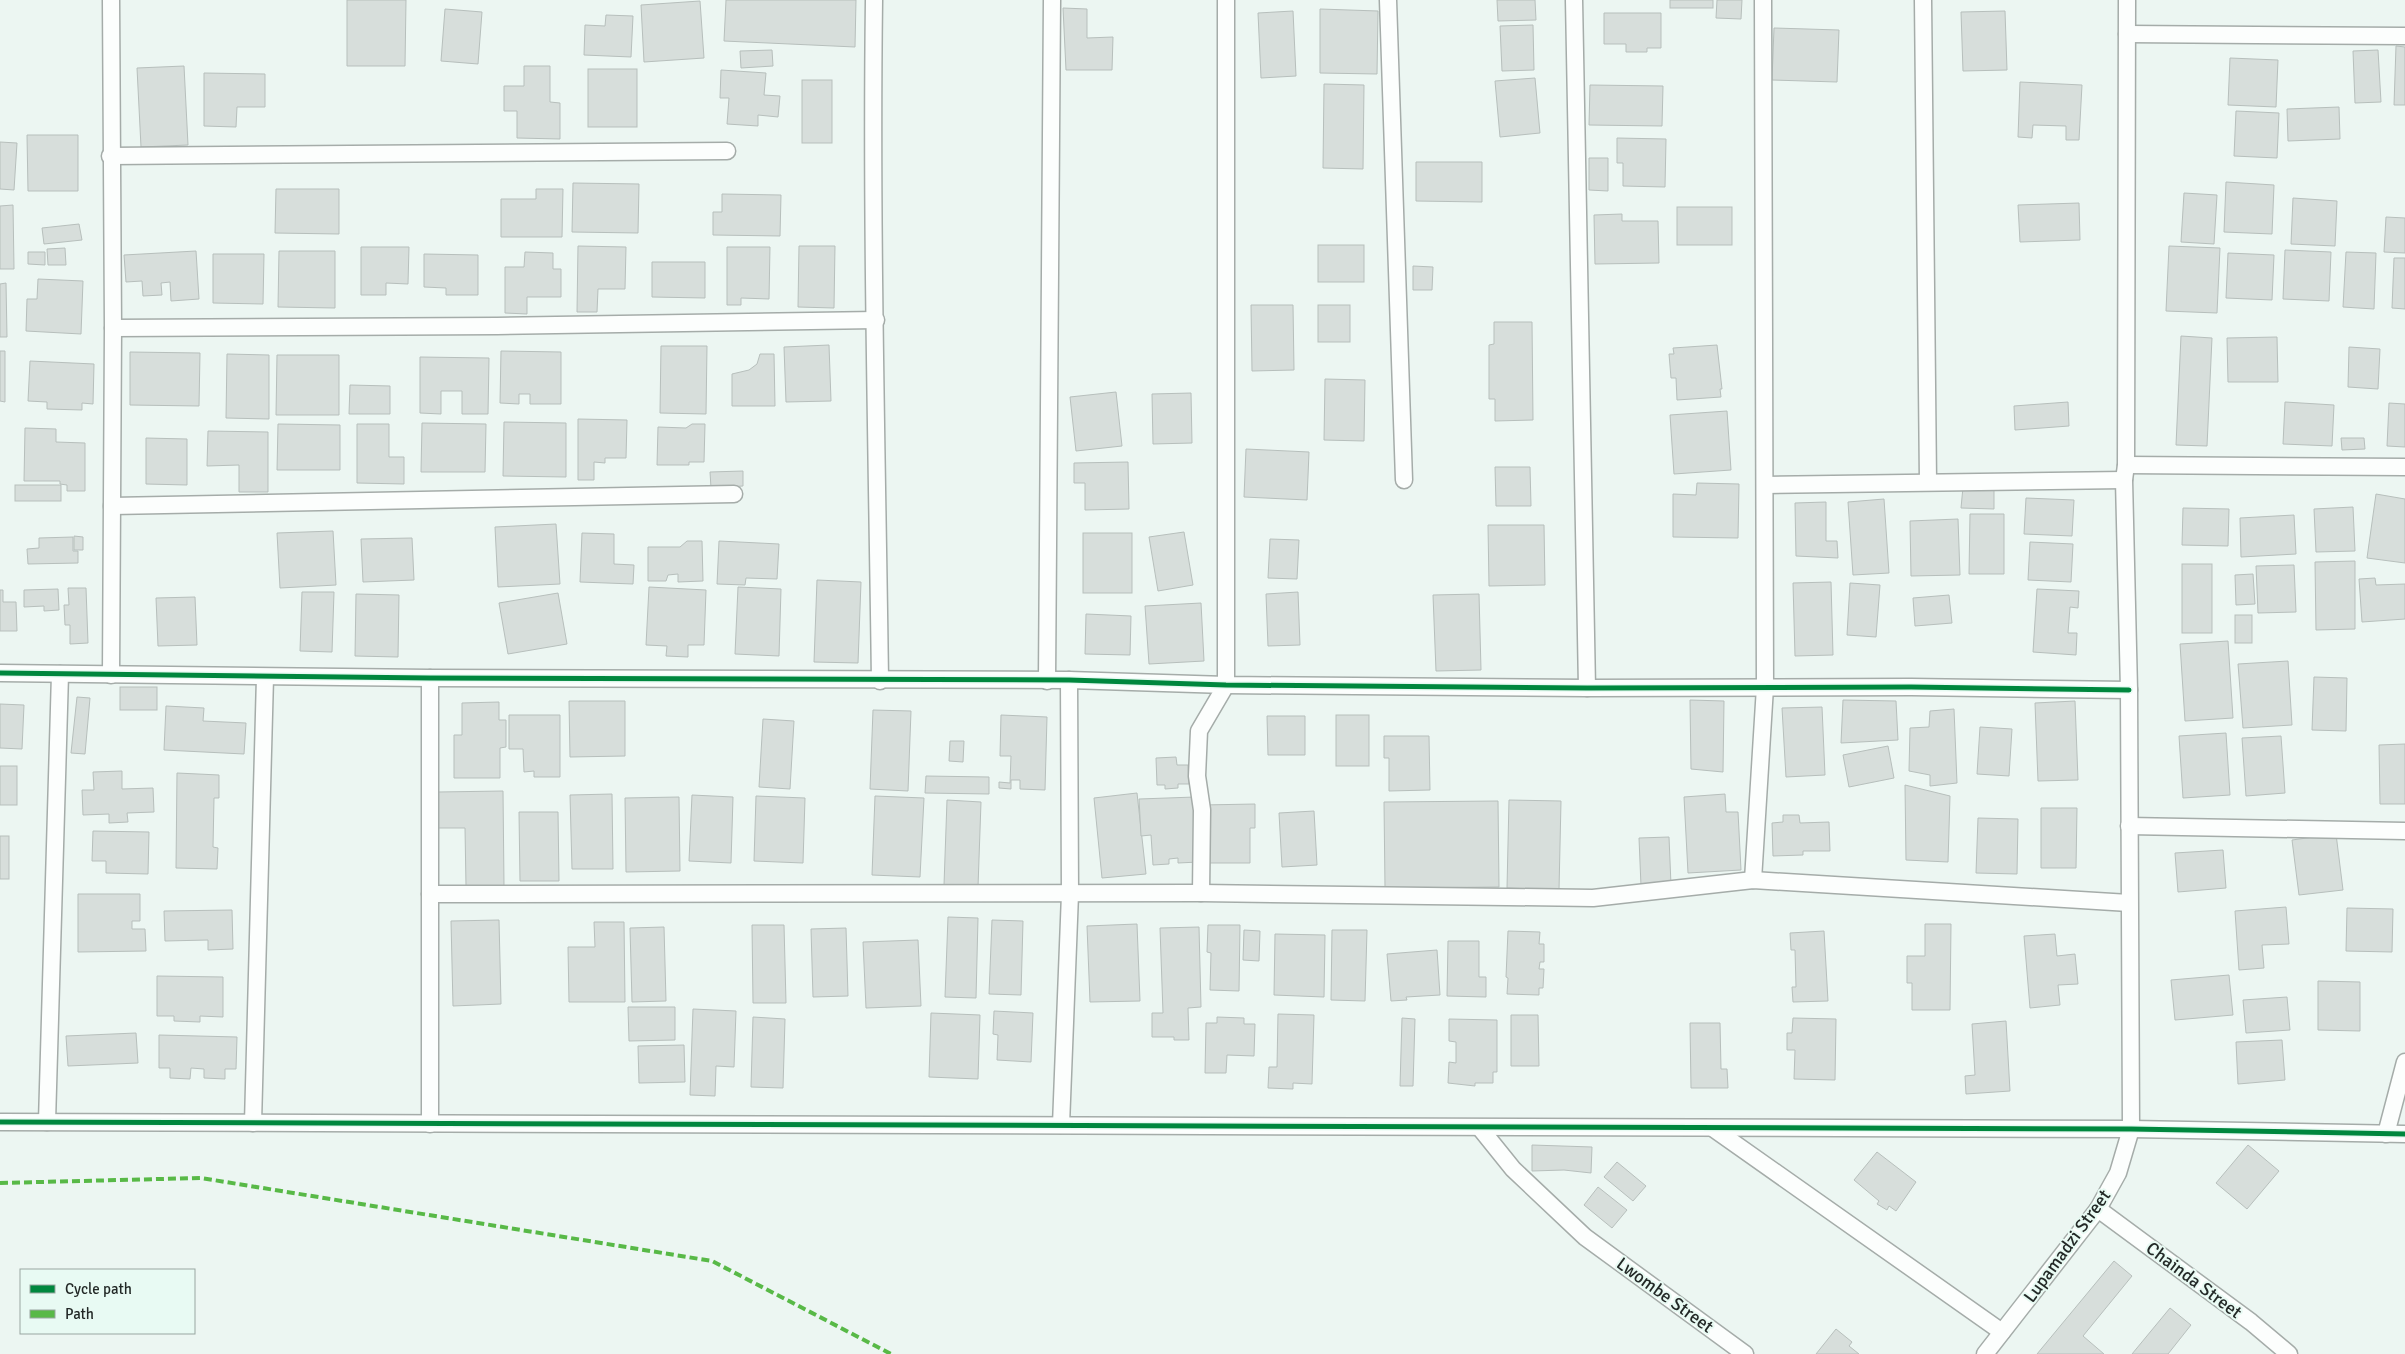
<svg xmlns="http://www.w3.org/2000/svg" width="2405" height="1354" font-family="Signika,sans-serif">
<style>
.building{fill:#d7dedb;stroke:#b7bfbc}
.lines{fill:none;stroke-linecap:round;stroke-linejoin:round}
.street-casing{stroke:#a5aca9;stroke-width:19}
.street{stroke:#fcfefd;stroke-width:16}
.quiet{stroke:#58b947;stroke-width:4;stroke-dasharray:8 4;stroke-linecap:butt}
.cycleway-casing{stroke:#e8faf3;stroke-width:8}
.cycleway{stroke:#00873e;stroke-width:5}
.labels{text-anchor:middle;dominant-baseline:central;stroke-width:4;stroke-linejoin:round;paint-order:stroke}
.street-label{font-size:18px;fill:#232927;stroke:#e8faf3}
</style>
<rect width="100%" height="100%" fill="#ecf6f2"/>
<g class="building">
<path d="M347,0H406L405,66H347Z"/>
<path d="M726,0H856L855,47L724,41Z"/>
<path d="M1497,0H1535L1536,20L1498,21Z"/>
<rect x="1670" y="0" width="43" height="8"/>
<path d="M1717,0H1742L1741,19L1716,18Z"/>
<path d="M700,1L704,58L644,62L641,5Z"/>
<path d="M1063,8L1087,9V38L1113,37L1112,70H1066Z"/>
<path d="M445,9L482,12L478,64L441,61Z"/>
<path d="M1320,9L1378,11L1377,74L1320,73Z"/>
<path d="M1293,11L1296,76L1261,78L1258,13Z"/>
<path d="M2005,11L2007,70L1963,71L1961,12Z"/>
<path d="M1604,13H1661V48H1647V52H1626V44H1604Z"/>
<path d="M606,15L633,16L631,57L584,55L585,25L605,26Z"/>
<path d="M1533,25L1534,70L1502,71L1500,26Z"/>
<path d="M1774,28L1839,30L1837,82L1772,80Z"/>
<path d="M2396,46L2405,47V105H2394Z"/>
<path d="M772,50L773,66L741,68L740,51Z"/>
<path d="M2378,50L2381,102L2355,103L2353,51Z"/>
<path d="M2230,58L2278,60L2276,107L2228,105Z"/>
<path d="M184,66L188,145L141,147L137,68Z"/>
<path d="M524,66H550V102L560,103V139L517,138V111H504V86H524Z"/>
<rect x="588" y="69" width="49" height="58"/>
<path d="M721,70L766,73L764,95L780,96L778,117L758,115V126L727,124L729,98H720Z"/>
<path d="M204,73L265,74V107H237L236,127L204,126Z"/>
<path d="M1535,78L1540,133L1500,137L1495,81Z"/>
<rect x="802" y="80" width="30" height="63"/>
<path d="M2020,82L2082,85L2079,140H2066V126L2033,125L2032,138L2018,137Z"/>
<path d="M1324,84L1364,85L1363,169L1323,168Z"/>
<path d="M1590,85L1663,86L1662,126L1589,125Z"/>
<path d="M2339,107L2340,139L2288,141L2287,109Z"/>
<path d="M2236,111L2279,113L2277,158L2234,156Z"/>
<path d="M27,135H78V191H28Z"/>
<path d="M1617,138L1666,139L1665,187L1623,186V163H1617Z"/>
<path d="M0,142L17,143L14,190L0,189Z"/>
<path d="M1589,158H1608V191L1589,190Z"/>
<path d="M1416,162H1482V202L1416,201Z"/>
<path d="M2226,182L2274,185L2272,234L2224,232Z"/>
<path d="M573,183L639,184L638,233L572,232Z"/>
<path d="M276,189H339V234L275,233Z"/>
<path d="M536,189H563L562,237H501V199H536Z"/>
<path d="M2184,193L2217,195L2214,244L2181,242Z"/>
<path d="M722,194L781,195L780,236L713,235V212H722Z"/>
<path d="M2293,198L2337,201L2335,246L2291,244Z"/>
<path d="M2079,203L2080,240L2020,242L2018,205Z"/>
<path d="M13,205L14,269H0V206Z"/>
<rect x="1677" y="207" width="55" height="38"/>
<path d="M1622,214V221H1658L1659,263L1595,264L1594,215Z"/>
<path d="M2386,217L2405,218V253L2384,252Z"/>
<path d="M79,224L82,240L44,244L42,228Z"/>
<rect x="1318" y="245" width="46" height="37"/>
<path d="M578,246L626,247L625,289H598L597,312H577Z"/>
<path d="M799,246H835L834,308L798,307Z"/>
<path d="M2169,246L2220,248L2217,313L2166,311Z"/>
<path d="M361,247H409L408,284L386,283V295H361Z"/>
<path d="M727,247H770L769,299L741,298V305H727Z"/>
<path d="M65,248L66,265H48L47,249Z"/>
<path d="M2285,250L2331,252L2329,301L2283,299Z"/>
<path d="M196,251L199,299L171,301L170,282L161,283L162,295L143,296L142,281L126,282L124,255Z"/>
<path d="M279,251H335V308L278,307Z"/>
<path d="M28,252H45V265L28,264Z"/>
<path d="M525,252L553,253V269H561V297H527V314L505,313V267H524Z"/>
<path d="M2346,252L2376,253L2374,309L2343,307Z"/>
<path d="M2228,253L2274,255L2272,300L2226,298Z"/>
<path d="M213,254H264L263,304L213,303Z"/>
<path d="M424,254L478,255V295H446V288L424,287Z"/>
<path d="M2394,258H2405V309L2392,308Z"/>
<path d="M652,262H705V298L652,297Z"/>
<path d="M1413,266L1433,267L1432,290H1413Z"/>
<path d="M38,279L83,281L81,334L26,331L27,299H37Z"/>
<path d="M6,283L7,337H0V284Z"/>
<path d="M1251,305H1293L1294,370L1252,371Z"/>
<rect x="1318" y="305" width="32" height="37"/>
<path d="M1494,322H1532L1533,420L1495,421V399H1489V345L1494,344Z"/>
<path d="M2181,336L2212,338L2207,446L2176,445Z"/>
<path d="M2277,337L2278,382H2228L2227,338Z"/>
<path d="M829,345L831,401L786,402L784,347Z"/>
<path d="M1717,345L1722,389H1720L1721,397L1677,400L1676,378H1671L1669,354H1674L1673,348Z"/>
<path d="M661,346H707L706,414L660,413Z"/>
<path d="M2349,347L2380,349L2378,389L2348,387Z"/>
<path d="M0,351H5V402L0,401Z"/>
<path d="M501,351L561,352V404H530V394H519V404L500,403Z"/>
<path d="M130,352L200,353L199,406L130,405Z"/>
<path d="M227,354L269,355V419L226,418Z"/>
<path d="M760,354H774L775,406H732V374L749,370L757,364Z"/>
<path d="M277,355H339V415H276Z"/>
<path d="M420,357L489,358L488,414H462V391H441V414L420,413Z"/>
<path d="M30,361L94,364L93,404L82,403V410L47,409V402L28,401Z"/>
<path d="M1325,379L1365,380L1364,441L1324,440Z"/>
<path d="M350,385L390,386V414H349Z"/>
<path d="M1116,392L1122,446L1076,451L1070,397Z"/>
<path d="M1191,393L1192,443L1153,444L1152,394Z"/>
<path d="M2068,402L2069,426L2015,430L2014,406Z"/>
<path d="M2285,402L2334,405L2332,446L2283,444Z"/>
<path d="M2389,403L2405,404V447L2387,446Z"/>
<path d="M1727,411L1731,470L1674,474L1670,415Z"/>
<path d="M578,419L627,420L626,458H605V463L594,462V480H578Z"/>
<path d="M504,422L566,423V477L503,476Z"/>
<path d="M422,423L486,424L485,472H421Z"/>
<path d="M278,424L340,425V470H277Z"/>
<path d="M357,424H389V457H404V484L357,483Z"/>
<path d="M692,424H705L704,462H689V465H657L658,427L686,428Z"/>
<path d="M25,428L56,429V442L85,443V491H67V485L60,484V481H24Z"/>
<path d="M208,431L268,432V492H239V465L207,466Z"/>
<path d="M146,438L187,439V485L146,484Z"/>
<path d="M2341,438H2364L2365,449L2342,450Z"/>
<path d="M1246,449L1309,452L1307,500L1244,497Z"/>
<path d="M1128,462L1129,509L1085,510V483H1074V463Z"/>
<path d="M1495,467H1530L1531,506H1496Z"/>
<path d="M743,471V486L711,488L710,472Z"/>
<path d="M1697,483L1739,484L1738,538L1673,537V494L1696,495Z"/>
<rect x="15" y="485" width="46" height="16"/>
<path d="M1963,487L1994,488V509L1961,508Z"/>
<path d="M2376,494L2405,499V563L2367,558Z"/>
<path d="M2026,498L2074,500L2072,536L2024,534Z"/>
<path d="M1884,499L1889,573L1853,575L1848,502Z"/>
<path d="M1826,502V541H1837L1838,558L1796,556L1795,503Z"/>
<path d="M2353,507L2355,551L2316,552L2314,509Z"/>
<path d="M2183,508L2229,509L2228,546L2182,545Z"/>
<path d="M1970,514H2004V574H1969Z"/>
<path d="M2294,515L2296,554L2241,557L2240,518Z"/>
<path d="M1958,519L1960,575L1911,576L1910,521Z"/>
<path d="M556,524L560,584L498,587L495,527Z"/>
<path d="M1488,525H1544L1545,585L1489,586Z"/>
<path d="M333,531L336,585L280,588L277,533Z"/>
<path d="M1184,532L1193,585L1158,591L1149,537Z"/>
<path d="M582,533L614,534V564L634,565L633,584L580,582Z"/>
<rect x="1083" y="533" width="49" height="60"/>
<path d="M74,536L83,537V550H74Z"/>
<path d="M73,537V551H78V563L28,564L27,549L39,548V538Z"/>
<path d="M412,538L414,580L363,582L361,539Z"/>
<path d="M1270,539L1299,540L1297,579L1268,578Z"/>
<path d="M687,541H702L703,581L678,582V574L668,575L666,581H648V547H680Z"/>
<path d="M719,541L779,544L777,579L746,578L745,585L717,584Z"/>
<path d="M2030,542L2073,544L2071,582L2028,580Z"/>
<path d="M2355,561V629L2316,630L2315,562Z"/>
<rect x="2182" y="564" width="30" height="69"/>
<path d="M2294,565L2296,612L2258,613L2256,566Z"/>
<path d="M2253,574L2255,604L2236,605L2235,575Z"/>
<path d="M2375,578L2376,585L2405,584V619L2362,622L2359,579Z"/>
<path d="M817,580L861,582L858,663L814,662Z"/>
<path d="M1831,582L1833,655L1795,656L1793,583Z"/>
<path d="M1850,583L1880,585L1876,637L1847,635Z"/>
<path d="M649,587L706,590L704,645H688V657L666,656L667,646L646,645Z"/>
<path d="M738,587L781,589L779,656L735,654Z"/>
<path d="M68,588H86L88,643L70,644V625H65L64,605H69Z"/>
<path d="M58,589L59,610L44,611V606L24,607V590Z"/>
<path d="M2037,589L2079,591L2078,608L2070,607L2068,633H2077L2076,655L2033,652Z"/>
<path d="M0,590H3V602H16L17,631H0Z"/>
<path d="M302,592H334L332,652L300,651Z"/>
<path d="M1298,592L1300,645L1268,646L1266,594Z"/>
<path d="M558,593L567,644L508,654L499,603Z"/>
<path d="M356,594L399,595L398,657L355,656Z"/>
<path d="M1479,594L1481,670L1436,671L1433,595Z"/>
<path d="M1949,595L1952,623L1915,626L1913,598Z"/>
<path d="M195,597L197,645L158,646L156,598Z"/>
<path d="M1201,603L1204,661L1149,664L1145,606Z"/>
<path d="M1086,614L1131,616L1130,655L1085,654Z"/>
<rect x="2235" y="615" width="17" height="28"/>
<path d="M2228,641L2233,718L2185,721L2180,644Z"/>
<path d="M2288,661L2292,725L2243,728L2238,664Z"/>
<path d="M2314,677L2347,678L2346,731L2312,730Z"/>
<rect x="120" y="687" width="37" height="23"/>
<path d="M77,697L90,698L85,754L71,753Z"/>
<path d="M1690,700L1724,701L1723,772L1691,769Z"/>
<path d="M1843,700L1896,701L1898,740L1841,743Z"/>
<path d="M569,701H625V756L570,757Z"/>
<path d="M2075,701L2078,780L2038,781L2035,703Z"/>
<path d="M499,702V720H506V747L500,748V778H454V735H462V703Z"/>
<path d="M0,704L24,705L22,749L0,748Z"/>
<path d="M166,706L204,708L203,721L246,723L244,754L164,750Z"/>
<path d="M1822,707L1825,775L1786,777L1782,708Z"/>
<path d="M1954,709L1957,783L1930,786V775L1909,771L1910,728L1929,727L1930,711Z"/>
<path d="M873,710L911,711L908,791L870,789Z"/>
<path d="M509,715H560V777H534V771L524,772L523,749H509Z"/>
<path d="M1001,715L1047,717L1045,790L1020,789V780H1011V789L999,788V782L1010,783L1011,756H1000Z"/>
<rect x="1336" y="715" width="33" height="51"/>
<path d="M1267,716H1305V755H1268Z"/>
<path d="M763,719L794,721L790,789L759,787Z"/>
<path d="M1980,727L2012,729L2009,776L1977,774Z"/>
<path d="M2226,733L2230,795L2183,798L2179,736Z"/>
<path d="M1384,736H1429L1430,790L1389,791V758H1384Z"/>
<path d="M2281,736L2285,793L2246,796L2242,738Z"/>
<path d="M950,741H964L963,762L949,761Z"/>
<path d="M2405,744V804H2380L2379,745Z"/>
<path d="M1888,746L1894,778L1849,787L1843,755Z"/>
<path d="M1176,757L1177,765H1188L1189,784H1178V788L1165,789V785H1157L1156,758Z"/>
<rect x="0" y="766" width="17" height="39"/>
<path d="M122,771V789L153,788L154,812L127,813L128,822L109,823V814L83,815L82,790H94L93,772Z"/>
<path d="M177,773L219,775V798H214L213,847L218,848L217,869L176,868Z"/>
<path d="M926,776L989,777V794L925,793Z"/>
<path d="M1905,785L1950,796L1948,862L1906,860Z"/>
<path d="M503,791L504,886H466L465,828H438V792Z"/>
<path d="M1137,793L1146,874L1102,878L1094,798Z"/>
<path d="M612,794L613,869H572L570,795Z"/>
<path d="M1725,794L1726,812H1738L1741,870L1688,873L1684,797Z"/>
<path d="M692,795L733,797L731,863L689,861Z"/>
<path d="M756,796L805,798L803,863L754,861Z"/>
<path d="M875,796L924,798L920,877L872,875Z"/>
<path d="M679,797L680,871L626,872L625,798Z"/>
<path d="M1195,797L1199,862L1178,863V858L1169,859V864L1153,865L1151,835L1141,836L1139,799Z"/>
<path d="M947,800L981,802L978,887L944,885Z"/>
<path d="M1509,800L1561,801L1559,890L1507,888Z"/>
<path d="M1498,801L1499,887L1385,888L1384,802Z"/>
<path d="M1255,804V828H1250V863H1202V805Z"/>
<path d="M2041,808H2077L2076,868H2041Z"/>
<path d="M1314,811L1317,865L1282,867L1279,813Z"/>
<path d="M519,812H558L559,881H520Z"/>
<path d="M1783,815H1799L1800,823L1829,822L1830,851H1803V855L1773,856L1772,823L1783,822Z"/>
<path d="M1978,818L2018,819L2017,874L1976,873Z"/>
<path d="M93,831L149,832L148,874L106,873V861H92Z"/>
<path d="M2336,834L2343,890L2299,895L2292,840Z"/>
<rect x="0" y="836" width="9" height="43"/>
<path d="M1669,837L1671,885L1641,886L1639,838Z"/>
<path d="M2223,850L2226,888L2178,892L2175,853Z"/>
<path d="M78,894H140V921H132V929H145L146,951L78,952Z"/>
<path d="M2286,907L2289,944L2262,945L2264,968L2239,970L2235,911Z"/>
<path d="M2347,908L2393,909L2392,952L2346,951Z"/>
<path d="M232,910L233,949L208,950V940L165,941L164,911Z"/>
<path d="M948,917L978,918L976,998L945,997Z"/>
<path d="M499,920L501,1004L453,1006L451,921Z"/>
<path d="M992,920L1023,921L1021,995L989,994Z"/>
<path d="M594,922H624L625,1002H569L568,947H595Z"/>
<path d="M1137,924L1140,1001L1090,1002L1087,926Z"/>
<path d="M1925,924H1951L1950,1010H1912V983H1907V956H1925Z"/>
<path d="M752,925H784L786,1003H753Z"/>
<path d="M1208,925H1240L1239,991L1210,990L1211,953L1207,952Z"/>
<path d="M664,927L666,1001L632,1002L630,928Z"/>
<path d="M1199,927L1201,1007L1188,1008L1189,1040H1174V1037H1152V1013H1163L1160,928Z"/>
<path d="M846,928L848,996L813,997L811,929Z"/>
<path d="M1244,930L1260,931L1259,961L1243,960Z"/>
<path d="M1332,930H1367L1365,1001L1331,1000Z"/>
<path d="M1508,931L1540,932L1539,944H1544V962H1540L1539,969H1544L1543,988H1539V995L1507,994L1508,978L1506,977Z"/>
<path d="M1824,931L1828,1001L1793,1002L1792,987H1796L1795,950H1791L1790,933Z"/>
<path d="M1275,934L1325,935L1324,997L1274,995Z"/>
<path d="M2055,934L2057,956L2075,954L2078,984L2058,985L2060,1005L2030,1008L2024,936Z"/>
<path d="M918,940L921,1006L866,1008L863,942Z"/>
<path d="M1448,941H1479V977H1486V997L1447,996Z"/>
<path d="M1437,950L1440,995L1406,997L1407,1000L1391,1001L1387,954Z"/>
<path d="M2229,975L2233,1015L2175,1020L2171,980Z"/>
<path d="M157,976L223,977V1017L200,1016V1022L174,1021V1016H157Z"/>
<path d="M2318,981L2360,982V1031L2318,1030Z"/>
<path d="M2287,997L2290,1030L2246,1033L2243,1000Z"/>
<path d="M628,1007H675V1040L629,1041Z"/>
<path d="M693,1009L736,1011L734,1067L716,1066L715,1096L690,1095Z"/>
<path d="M994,1011L1033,1013L1031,1062L997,1060L998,1035L993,1034Z"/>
<path d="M931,1013L980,1015L978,1079L929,1077Z"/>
<path d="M1278,1014L1314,1015L1312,1084L1293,1083V1089L1268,1088L1269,1067H1277Z"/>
<path d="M1511,1015H1538L1539,1066H1511Z"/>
<path d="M753,1017L785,1019L783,1088L751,1087Z"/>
<path d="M1217,1017L1244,1018V1024H1255L1254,1056L1227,1055L1226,1073H1205L1206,1023H1217Z"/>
<path d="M1402,1018L1415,1019L1413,1086H1400Z"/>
<path d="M1793,1018L1836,1019L1835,1080L1794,1079L1795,1050H1787V1033H1792Z"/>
<path d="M1449,1019L1497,1020V1072H1493V1083H1475V1086L1448,1083L1449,1062L1456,1063V1042L1449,1041Z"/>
<path d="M2006,1021L2010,1091L1966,1094L1965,1076L1975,1075L1972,1024Z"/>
<path d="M1690,1023H1720L1721,1069H1727L1728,1088H1691Z"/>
<path d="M136,1033L138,1063L68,1066L66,1036Z"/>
<path d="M159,1035L237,1037L236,1069H225V1079L204,1078V1069L191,1068L190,1079L170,1078V1068H159Z"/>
<path d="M2282,1040L2285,1080L2238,1084L2236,1042Z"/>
<path d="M684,1045L685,1082L639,1083L638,1046Z"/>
<path d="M1532,1145L1592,1147L1591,1173L1564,1170L1532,1171Z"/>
<path d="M2248,1145L2279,1171L2247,1209L2216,1183Z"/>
<path d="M1877,1152L1916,1182L1896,1211L1889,1206L1887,1210L1877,1204L1879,1201L1854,1180Z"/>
<path d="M1617,1162L1646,1186L1633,1201L1604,1177Z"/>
<path d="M1598,1187L1627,1210L1612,1228L1584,1205Z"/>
<path d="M2114,1261L2132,1276L2083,1336L2104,1354H2037Z"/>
<path d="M2170,1308L2191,1325L2168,1354H2132Z"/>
<path d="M1836,1329L1852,1342L1849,1346L1859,1354H1816Z"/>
</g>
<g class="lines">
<g class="street-casing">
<g id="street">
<path d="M874,0C871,227 877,454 880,681"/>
<path d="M1388,0L1404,480"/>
<path d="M1574,0L1587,688"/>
<path d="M1923,0L1928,482"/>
<path d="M2127,34L2405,36"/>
<path d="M110,156L727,151"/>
<path d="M113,328L497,326L876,320"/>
<path d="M2126,465L2405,467"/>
<path d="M1765,485L2124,480"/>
<path d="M112,506L734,494"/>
<path d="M0,673L430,678L1069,680L1226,685L1587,688L1911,687L2129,690"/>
<path d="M111,675L113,328L111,0"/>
<path d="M430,678V1124"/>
<path d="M1047,681L1052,0"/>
<path d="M2129,826L2405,831"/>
<path d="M1753,880L1765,687L1763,0"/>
<path d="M1201,893L1202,810L1197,776L1199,731L1226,685V0"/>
<path d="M430,894L1201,893L1593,898L1753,880L2129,903"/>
<path d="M0,1122L2131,1129L2405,1134"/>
<path d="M47,1122L60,674"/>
<path d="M253,1123L265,677"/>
<path d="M1061,1125L1070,894L1069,680"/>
<path d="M1480,1128L1513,1169L1585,1237L1745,1354"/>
<path d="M1714,1129L2002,1332"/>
<path d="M2386,1134L2405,1062"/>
<path d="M2098,1209L2251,1322L2289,1354"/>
<path d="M1985,1354L2098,1209L2118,1173L2131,1129L2129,690L2124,480L2126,465L2127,0"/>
</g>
</g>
<use href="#street" class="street"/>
<path class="quiet" d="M0,1183L201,1178L712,1261L891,1354"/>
<g class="cycleway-casing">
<g id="cycleway">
<path d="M0,673L430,678L1069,680L1226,685L1587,688L1911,687L2129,690"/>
<path d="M0,1122L2131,1129L2405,1134"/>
</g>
</g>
<use href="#cycleway" class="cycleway"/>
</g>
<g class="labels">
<g class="street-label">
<text transform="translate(2067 1246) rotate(-54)">Lupamadzi Street</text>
<text transform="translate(2194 1280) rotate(37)">Chainda Street</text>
<text transform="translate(1665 1295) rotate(36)">Lwombe Street</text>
</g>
</g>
<rect x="20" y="1269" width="175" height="65" fill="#e8faf3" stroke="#99a6a1"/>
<rect x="30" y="1285" width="25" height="8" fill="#00873e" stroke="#99a6a1"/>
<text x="65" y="1294" font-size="15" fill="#232927">Cycle path</text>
<rect x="30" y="1310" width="25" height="8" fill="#58b947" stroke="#99a6a1"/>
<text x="65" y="1319" font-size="15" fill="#232927">Path</text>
</svg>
